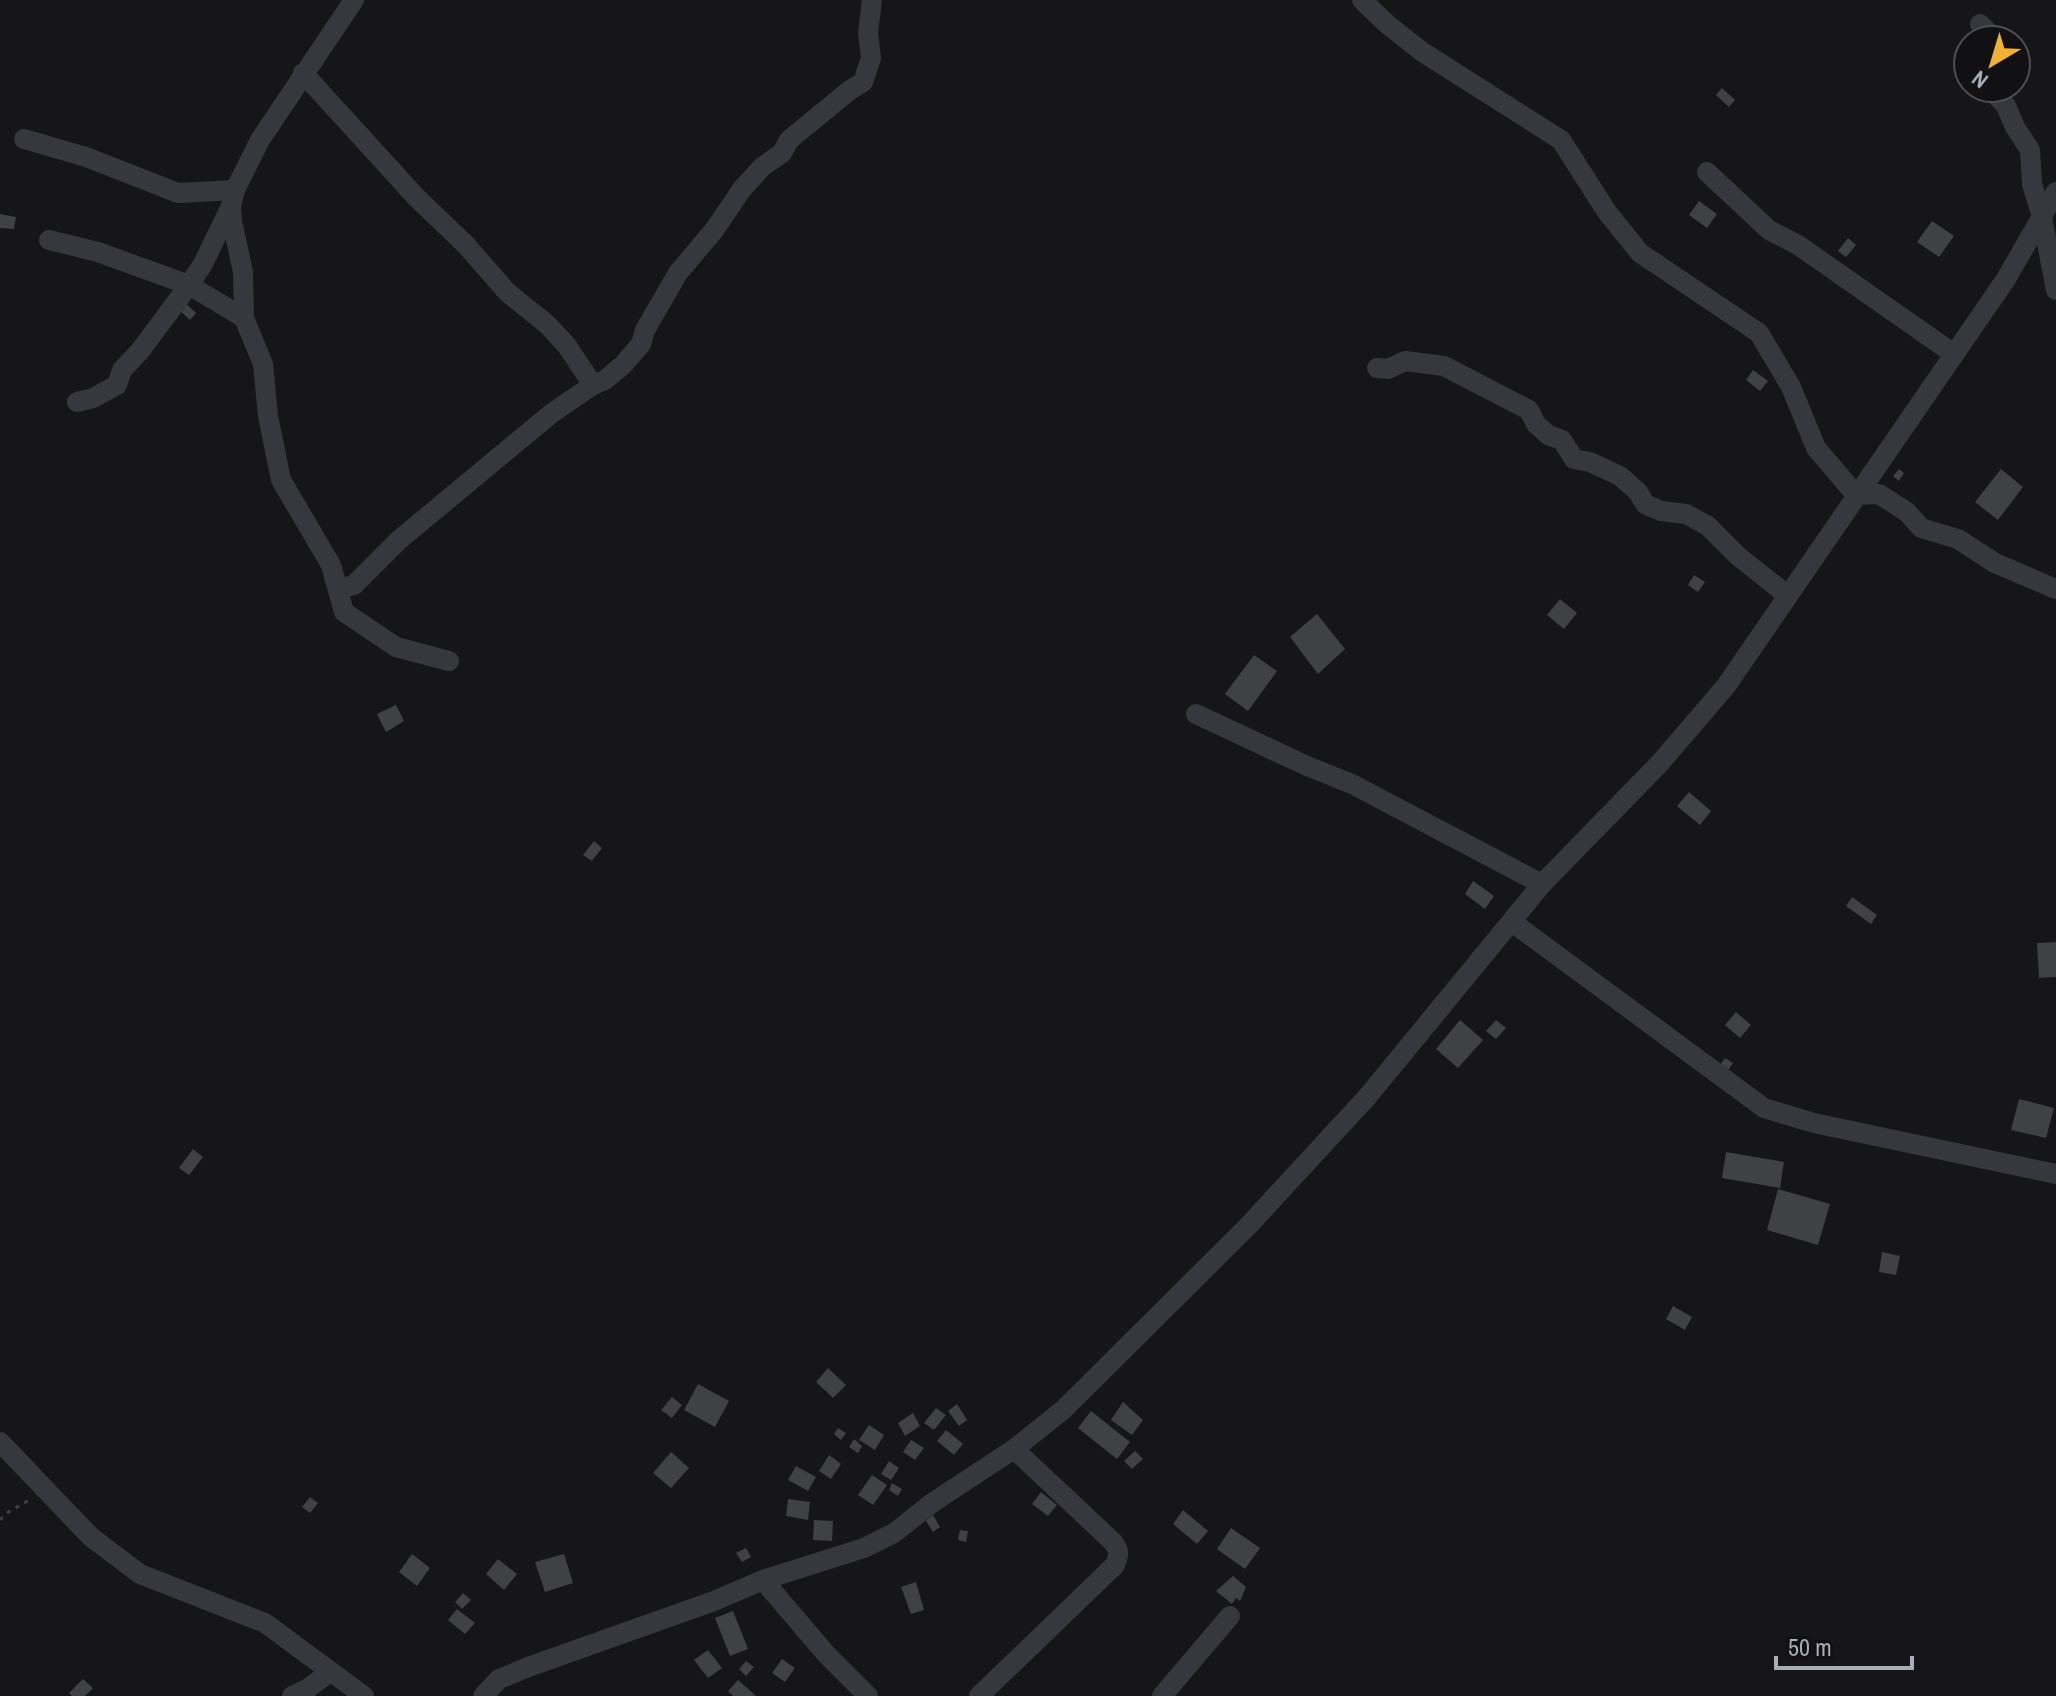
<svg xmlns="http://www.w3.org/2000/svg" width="2056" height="1696" font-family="'Archivo Narrow',sans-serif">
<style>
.building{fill:#404145}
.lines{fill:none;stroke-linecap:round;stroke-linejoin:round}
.path{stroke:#3d3f44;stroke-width:3;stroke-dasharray:4 6;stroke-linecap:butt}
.minor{stroke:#37383d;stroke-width:20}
</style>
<rect width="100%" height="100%" fill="#161618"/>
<g class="building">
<path d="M1722,88L1735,100L1729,107L1716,95Z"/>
<path d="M1699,201L1717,214L1707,228L1689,215Z"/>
<path d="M0,214L16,217L14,229L0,228Z"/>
<path d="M1932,221L1954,236L1939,257L1917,242Z"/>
<path d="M1848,238L1856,245L1846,257L1838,251Z"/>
<path d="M182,300L196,313L190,320L176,307Z"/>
<path d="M1753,370L1768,381L1760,391L1746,380Z"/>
<path d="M1899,469L1904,473L1899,481L1893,476Z"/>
<path d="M2001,469L2023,487L1998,520L1975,502Z"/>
<path d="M1694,575L1705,582L1698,592L1688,585Z"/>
<path d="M1560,599L1577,613L1564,629L1547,615Z"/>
<path d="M1317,614L1345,649L1318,674L1290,637Z"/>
<path d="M1254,655L1277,671L1248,711L1225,694Z"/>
<path d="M396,705L404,721L386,732L377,714Z"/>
<path d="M1689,792L1711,811L1700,825L1677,806Z"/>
<path d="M594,841L602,848L592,861L583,855Z"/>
<path d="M1473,881L1494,896L1485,909L1465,894Z"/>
<path d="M1852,897L1877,915L1871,924L1846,906Z"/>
<path d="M2056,942V977L2039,978L2037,943Z"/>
<path d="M1736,1012L1751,1025L1740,1038L1725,1025Z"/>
<path d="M1460,1020L1483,1040L1458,1068L1436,1049Z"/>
<path d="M1496,1020L1506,1028L1496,1039L1486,1031Z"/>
<path d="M1725,1058L1733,1063L1727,1072L1719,1066Z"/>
<path d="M2019,1099L2054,1108L2046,1138L2011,1130Z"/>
<path d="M193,1149L203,1157L189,1175L179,1168Z"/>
<path d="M1726,1152L1784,1162L1780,1188L1722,1178Z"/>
<path d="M1778,1189L1830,1204L1818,1245L1767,1230Z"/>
<path d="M1882,1252L1900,1256L1896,1275L1879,1272Z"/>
<path d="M1673,1306L1692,1317L1685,1330L1666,1319Z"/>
<path d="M828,1368L846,1385L833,1398L816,1382Z"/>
<path d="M698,1384L729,1401L715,1427L684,1410Z"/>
<path d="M672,1397L682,1405L672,1418L661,1410Z"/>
<path d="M1123,1402L1143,1420L1132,1435L1111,1420Z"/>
<path d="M957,1404L967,1420L959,1426L948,1411Z"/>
<path d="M936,1408L946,1415L934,1430L924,1423Z"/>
<path d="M1091,1411L1130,1442L1117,1459L1078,1428Z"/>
<path d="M913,1413L920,1426L905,1436L898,1423Z"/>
<path d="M869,1425L884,1435L875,1450L859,1440Z"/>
<path d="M838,1428L846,1433L841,1440L834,1434Z"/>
<path d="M946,1430L963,1444L954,1455L937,1441Z"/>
<path d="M854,1439L862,1446L858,1453L849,1447Z"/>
<path d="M911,1440L924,1448L915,1460L903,1452Z"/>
<path d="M1135,1451L1143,1459L1132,1469L1124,1461Z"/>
<path d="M671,1452L689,1468L671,1488L653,1473Z"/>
<path d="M829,1455L841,1464L831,1479L819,1471Z"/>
<path d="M889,1461L899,1468L891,1480L881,1474Z"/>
<path d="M796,1466L816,1477L808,1491L788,1480Z"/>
<path d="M872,1475L887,1485L873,1505L858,1495Z"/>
<path d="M892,1483L902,1489L898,1496L889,1490Z"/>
<path d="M1041,1492L1057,1505L1048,1516L1032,1504Z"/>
<path d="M310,1497L318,1503L310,1513L302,1507Z"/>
<path d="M788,1499L810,1502L808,1520L786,1516Z"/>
<path d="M1183,1510L1208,1531L1197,1544L1173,1524Z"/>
<path d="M933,1515L940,1527L933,1532L926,1521Z"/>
<path d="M814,1520L833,1521L832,1541L813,1540Z"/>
<path d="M1231,1528L1260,1548L1245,1569L1217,1549Z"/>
<path d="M960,1530L968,1531L966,1542L958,1540Z"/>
<path d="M746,1548L751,1557L742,1562L736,1553Z"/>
<path d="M412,1554L430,1568L417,1586L399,1572Z"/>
<path d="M564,1554L573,1583L545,1592L535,1562Z"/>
<path d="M498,1559L517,1574L504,1590L486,1574Z"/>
<path d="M1233,1576L1246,1587L1240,1601L1236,1598L1232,1604L1216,1591Z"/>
<path d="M916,1582L924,1610L911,1614L901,1587Z"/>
<path d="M463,1593L471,1600L462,1609L455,1602Z"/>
<path d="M457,1609L475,1623L465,1634L448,1620Z"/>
<path d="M733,1611L748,1649L730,1656L715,1618Z"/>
<path d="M708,1650L722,1668L708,1678L694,1660Z"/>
<path d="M782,1659L795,1668L785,1682L772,1673Z"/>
<path d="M746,1661L754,1667L746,1676L739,1669Z"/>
<path d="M83,1679L93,1688L85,1696H72L69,1693Z"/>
<path d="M738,1680L756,1696H733L728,1691Z"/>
</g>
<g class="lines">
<path class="path" d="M0,1520L5,1514L31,1499"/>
<g class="minor">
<path d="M354,0L260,140L235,190L231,206L232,221L243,272L244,318L263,364L268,416L281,480L331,565L344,612L396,647L449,661"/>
<path d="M1362,0L1387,24L1421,51L1561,140L1607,212L1640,253L1759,333L1791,387L1816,448L1856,495L1879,494L1907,512L1921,528L1958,539L1995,563L2056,589"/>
<path d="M1980,24L1996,40"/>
<path d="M303,73L416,197L466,245L507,292L548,325L567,346L593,385"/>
<path d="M1994,88V93L2006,106L2015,127L2030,150L2032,184L2042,217L2056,290"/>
<path d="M24,139L86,157L178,193L235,190"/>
<path d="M1707,172L1769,230L1798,245L1954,354"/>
<path d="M49,240L98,252L189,285L203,264L231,206"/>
<path d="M1377,368L1388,369L1405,361L1444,366L1529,410L1536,424L1548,435L1562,440L1574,459L1590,462L1620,476L1638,492L1645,504L1661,511L1686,514L1708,526L1738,556L1787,595"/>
<path d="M77,402L93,398L117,385L122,370L140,351L189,285L244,318"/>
<path d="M338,589L354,585L399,540L552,413L593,385L605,380L623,365L641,344L645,330L678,273L715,229L742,189L762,167L782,153L789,140L850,90L863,82L871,58L868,33L872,0"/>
<path d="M1196,714L1307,766L1352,784L1542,884"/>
<path d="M1512,922L1764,1108L1814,1123L2056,1174"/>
<path d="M0,1442L91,1537L140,1574L265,1623L364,1696"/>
<path d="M763,1580L827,1655L868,1696"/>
<path d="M292,1696L307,1689L330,1672"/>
<path d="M483,1696L499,1679L531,1666L714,1601L763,1580L864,1548L894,1533L932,1503L1014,1449L1063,1410L1249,1225L1368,1096L1542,884L1660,763L1726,686L2006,279L2056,192"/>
<path d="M979,1696L1115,1565C1119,1555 1120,1551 1113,1542L1014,1449"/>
<path d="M1162,1696L1230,1616"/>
</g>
</g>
<g transform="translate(1992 64) rotate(218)"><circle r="38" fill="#111113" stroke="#4d4f55" stroke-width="2"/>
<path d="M0-6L14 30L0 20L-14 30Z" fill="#f2b134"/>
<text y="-12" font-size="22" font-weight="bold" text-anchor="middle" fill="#a8adb8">N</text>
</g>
<path d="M1776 1656v12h136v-12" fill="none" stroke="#a8adb8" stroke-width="4"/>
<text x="1788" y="1656" font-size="24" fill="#a8adb8" stroke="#111113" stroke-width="6" paint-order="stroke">50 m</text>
</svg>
